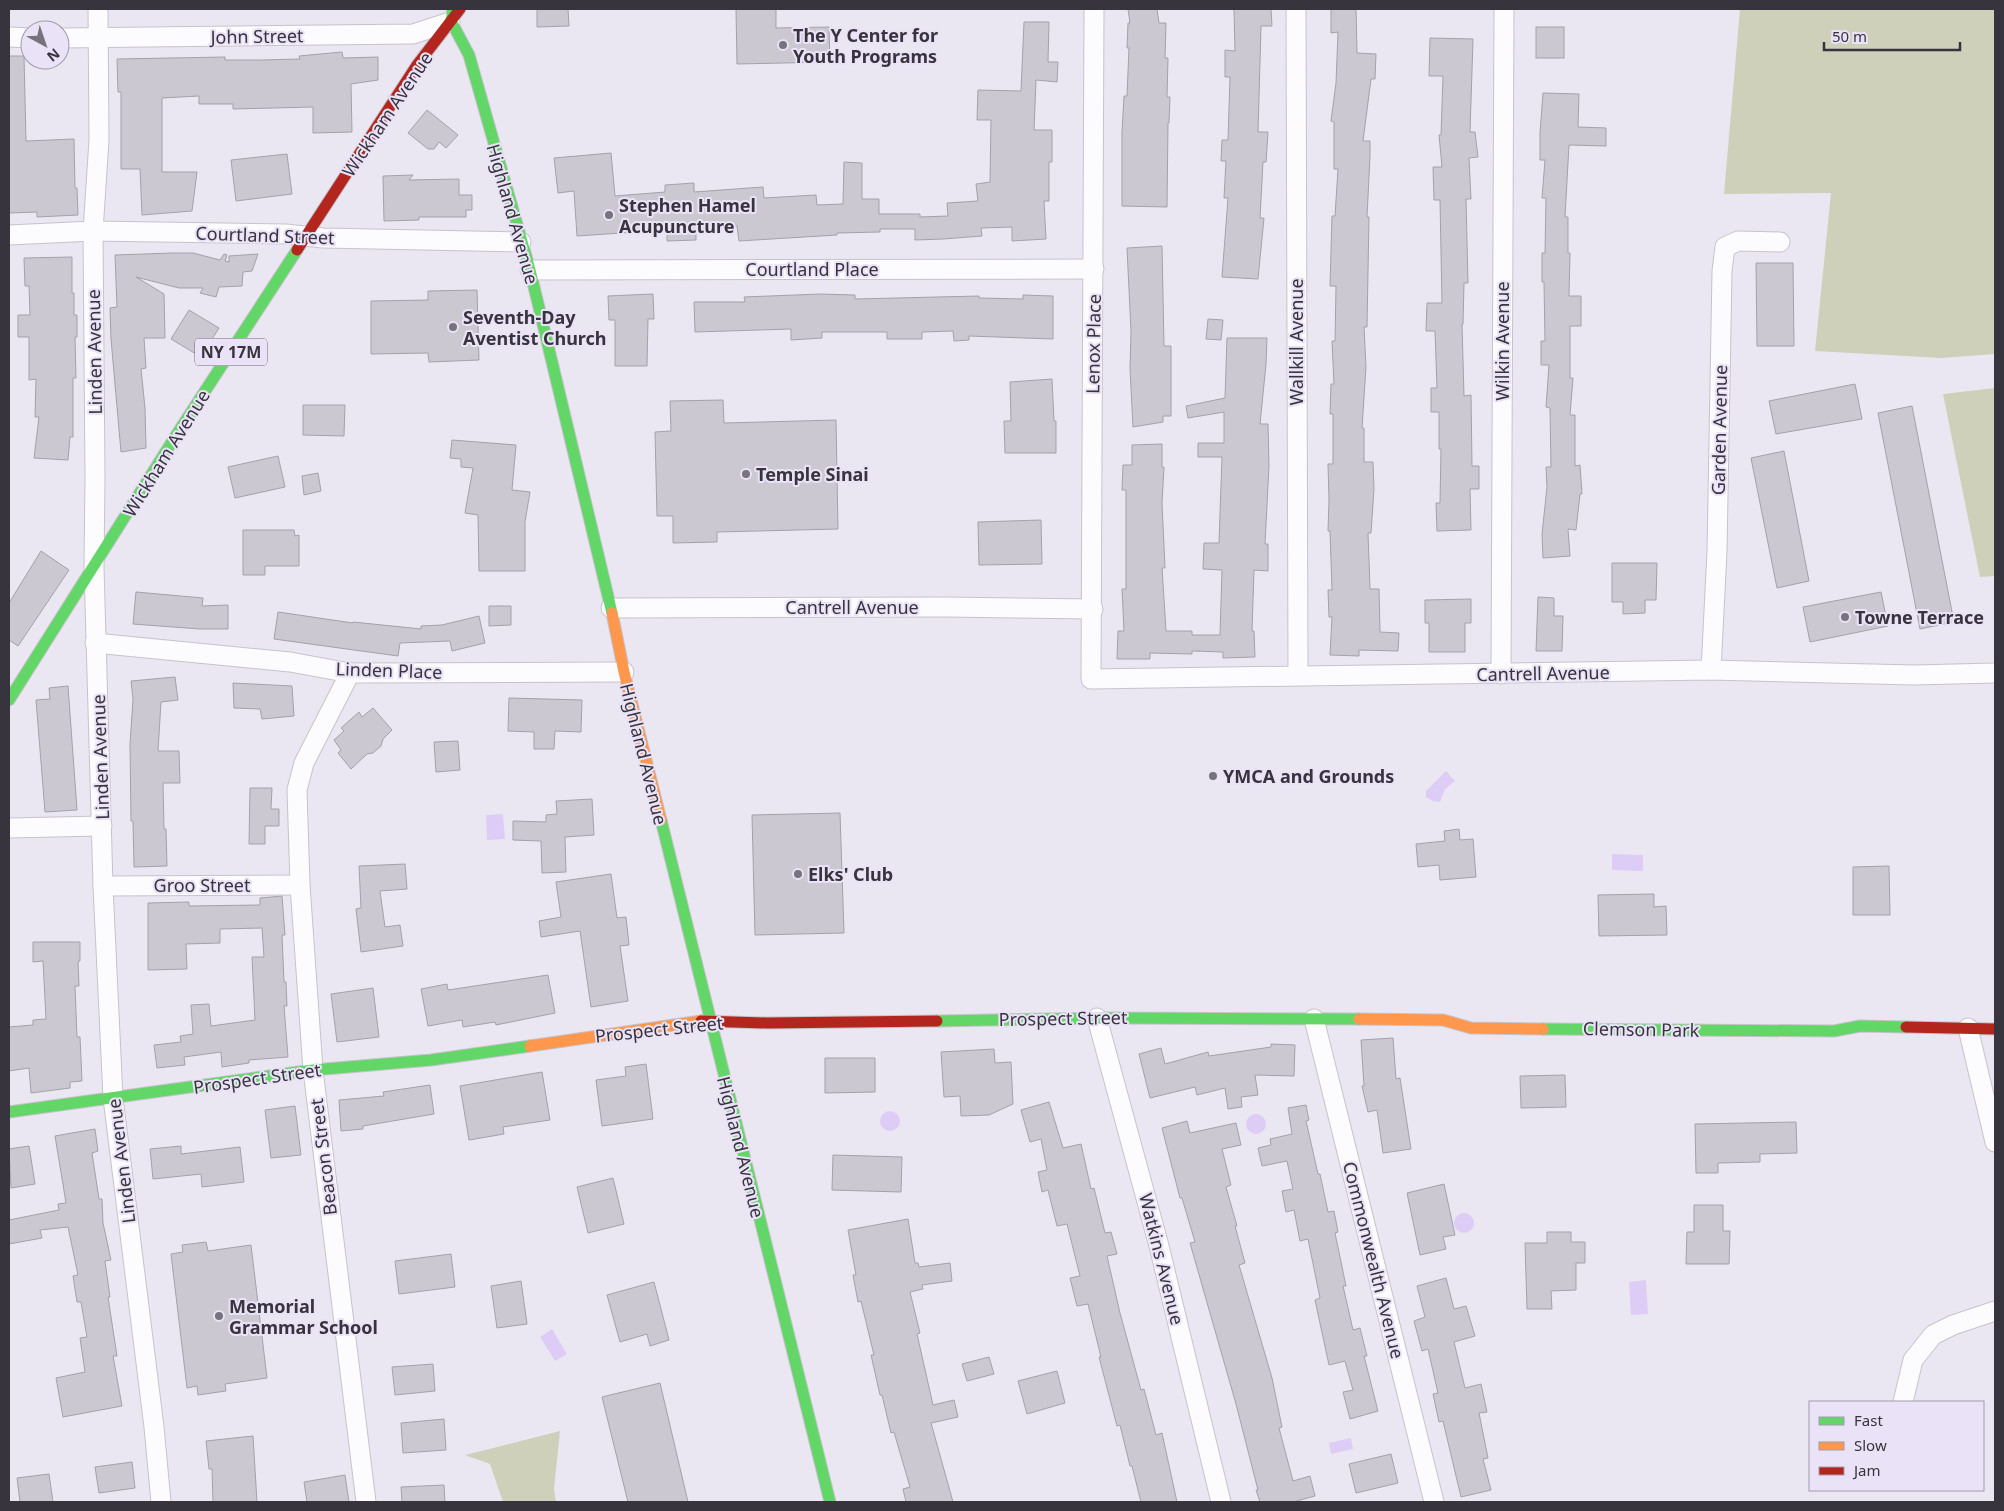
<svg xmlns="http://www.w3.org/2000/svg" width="2004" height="1511" font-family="'Noto Sans',sans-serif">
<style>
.green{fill:#cfd0ba}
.water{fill:#ddcdf6}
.building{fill:#cbc8d1;stroke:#a4a1a9}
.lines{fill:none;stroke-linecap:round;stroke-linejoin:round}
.street-casing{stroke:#c7c3cc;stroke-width:21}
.fast-casing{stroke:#c7c3cc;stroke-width:13}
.slow-casing{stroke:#c7c3cc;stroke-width:13}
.jam-casing{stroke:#c7c3cc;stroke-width:13}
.street{stroke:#fcfbfd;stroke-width:19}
.fast{stroke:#63d668;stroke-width:11}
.slow{stroke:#ff974d;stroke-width:11}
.jam{stroke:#b3261e;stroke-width:11}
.poi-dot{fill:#76737c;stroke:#eae2f7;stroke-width:2}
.labels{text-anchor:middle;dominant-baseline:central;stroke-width:4;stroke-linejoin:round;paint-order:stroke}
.shield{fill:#eae2f7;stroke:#6d6875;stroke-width:1}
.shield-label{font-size:16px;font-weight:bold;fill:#37343d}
.poi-label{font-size:18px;font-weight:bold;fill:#37343d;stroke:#eae2f7;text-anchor:start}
.street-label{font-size:18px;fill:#37343d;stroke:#eae2f7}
</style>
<rect width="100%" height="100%" fill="#ebe7f2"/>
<g class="green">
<path d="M1740,9H1995V354L1941,358L1815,351L1831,193L1724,194Z"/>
<path d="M1995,388V576L1980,577L1943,394Z"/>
<path d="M560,1431L554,1489L556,1502H503L490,1464L465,1455Z"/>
</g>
<g class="water">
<path d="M1446,771L1455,781L1445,789L1440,802L1433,801L1426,797V791Z"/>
<path d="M503,814L505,839L487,840L486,815Z"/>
<path d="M1612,854L1643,855V871L1612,870Z"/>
<circle cx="890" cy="1121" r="10"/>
<circle cx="1256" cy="1124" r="10"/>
<circle cx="1464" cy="1223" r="10"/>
<path d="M1646,1280L1648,1314L1631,1315L1629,1282Z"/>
<path d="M552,1329L567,1354L555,1361L540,1337Z"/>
<path d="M1351,1438L1353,1449L1331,1454L1329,1443Z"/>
</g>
<g class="building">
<path d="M537,9H568L569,26L537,27Z"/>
<path d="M736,9H776V28L829,27L830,62L737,64Z"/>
<path d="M1128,9H1157L1159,23H1166L1165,58H1168L1167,97H1170L1169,123H1168L1167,207L1122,206V132L1124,96H1127L1129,48H1127L1128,23H1130Z"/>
<path d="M1234,9H1271L1272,26H1261L1258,132H1268L1266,162H1263L1260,218H1264L1258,279L1222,277L1228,198H1224L1226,161H1221L1222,140H1228L1230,77H1225V50L1235,51Z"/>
<path d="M1331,9H1356L1357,53L1376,54L1375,79H1371L1363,141H1370V156L1367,217H1369L1367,327H1364L1366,367L1362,428H1364V462H1373L1374,489L1371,533H1368L1370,589H1379L1380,632L1399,633L1398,651L1359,650V656L1330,655L1332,617H1329L1328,590H1332L1330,531H1328L1329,500L1328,464H1333V414H1330L1331,384H1334L1332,341H1335L1336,286H1330L1332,216H1335L1338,169H1334V122L1331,121L1336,83L1338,32L1331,33Z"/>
<path d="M1024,22H1049L1048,62H1058L1057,82L1036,80L1034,130H1052V162H1049V201H1044L1046,239L1012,241V227L981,228L982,236L943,239L915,240V229H880V232L837,233V235L739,241L737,226L696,229V240L667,241V230L577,236L574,191L558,193L554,158L611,153L615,196L665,192V185L694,183V192L763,187L764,198L816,195L817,205L843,204L844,162L862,163V199H879V214H920V217L948,216L947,203L978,201L976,184L990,182L991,120H977L978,90L1021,91Z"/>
<rect x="1536" y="27" width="28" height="31"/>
<path d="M1430,38L1473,39L1470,132H1475L1478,157L1469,158L1471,199H1466L1468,283H1464L1463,324H1462L1464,396L1471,395L1472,466H1479V489H1470L1471,530L1437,531L1436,503H1440L1441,449H1439V412H1431V388H1437L1435,331H1426L1427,303H1442L1440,200H1434L1433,167H1442L1439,135H1441L1443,76H1429Z"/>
<path d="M342,52L343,58L378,57V80L351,84L352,132L313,133V107L233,109V104H199V96L162,98V172H197L192,211L142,215L140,169H121V92H118L117,59L225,57V60H262L300,59L299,56Z"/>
<path d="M9,56H24L26,141L74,139L75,188H77L78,215L37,217V212L9,213Z"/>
<path d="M1543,93L1579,94L1578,127L1606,128V146L1569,145L1565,217H1568V253H1570L1569,296H1581V326H1570V378H1573L1570,415H1575V466L1580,465L1582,494H1580L1576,530L1568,529L1570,556L1543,558L1542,534L1547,487L1546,467H1551L1550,408L1546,407L1549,365H1541V341H1545L1544,282H1542V253H1545L1546,198H1542L1545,160H1540V133Z"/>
<path d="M427,110L458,135L446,148L439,142L434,149H428L408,133Z"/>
<path d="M287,154L292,194L236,201L231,160Z"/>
<path d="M413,175L409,180L459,179V195H472V210H466V217H419V220L384,221L383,176Z"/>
<path d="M1162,246L1164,346H1171V416H1163V422L1133,427L1130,369L1131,331L1127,248Z"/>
<path d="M172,253H193L220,260L224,254L227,255L225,261L229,262V256L258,254L252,271L243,272L242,286L219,287L216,297L200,293L203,288H179L136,277L164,294L165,338H144L146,368L141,369L145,408L146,448L121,452L111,339L110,308L117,307L115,255Z"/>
<path d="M72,257V293H74V315H77V337H75L76,378H73V437H70L68,460L34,458L39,417H35L36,379L29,380V337H18V315H30L29,286H25L24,258Z"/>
<path d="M1756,263H1793L1794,346H1757Z"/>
<path d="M477,290L479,360L429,362L428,353L371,354V301L428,300V291Z"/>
<path d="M653,294L654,319H648L647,366H615V320H609L608,296Z"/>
<path d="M820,294L855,295V299L979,296V298L1023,299V295L1053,296V339L969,336V340L954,341L953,331L922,332V339H887V332H822V338L791,340V329L695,332L694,302H745L744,297Z"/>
<path d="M189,310L219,328L201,357L171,339Z"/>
<path d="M1208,319L1223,320L1221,340L1206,339Z"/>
<path d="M1227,338H1267L1266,364L1260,424H1268L1269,466L1265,544H1268V571L1254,570L1252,631H1254L1255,657L1223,658V652L1192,651V654L1150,653V659H1117L1118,631H1124L1122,589H1126V490H1122L1123,465H1132V445L1162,444V467H1164L1162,503L1165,568H1162L1166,631H1192V635H1220L1222,570L1203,569L1204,543H1219L1222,457H1198V443H1224V412L1188,418L1186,406L1225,398Z"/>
<path d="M1052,379L1054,421H1056V453H1005L1004,421H1011L1010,382Z"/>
<path d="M1855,384L1862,419L1776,434L1769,401Z"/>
<path d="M723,400L724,423L836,420L838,529L717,532V542L673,543V516H657L655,432L671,431L670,401Z"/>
<path d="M303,405H345L344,436L303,435Z"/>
<path d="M1912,406L1954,622L1920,629L1878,413Z"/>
<path d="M452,440L516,445L512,490L530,492L525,522V571H479L478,515L465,513L473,468L461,467V459L450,458Z"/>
<path d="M1784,451L1809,581L1777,588L1751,458Z"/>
<path d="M278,456L285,487L235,498L228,467Z"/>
<path d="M318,473L321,491L304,495L302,476Z"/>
<path d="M1041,520L1042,564L979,565L978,522Z"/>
<path d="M243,530H294L295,536L299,535V566H265V575H243Z"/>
<path d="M41,551L69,570L18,646L9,640V603Z"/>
<path d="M1612,563H1657L1656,600H1645V613L1623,614V602H1612Z"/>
<path d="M136,592L203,598L202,606L228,605V629H200L133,624Z"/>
<path d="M1881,592L1888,626L1810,642L1803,607Z"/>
<path d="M1538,597L1554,598V616H1563L1562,651H1536Z"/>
<path d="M1471,599V623H1465V652H1429V623H1425V600Z"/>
<path d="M489,606H511V625L489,626Z"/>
<path d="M278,612L353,623V622L421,629V626L442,625L479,616L485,643L452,651L450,641L400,643L398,656L274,639Z"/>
<path d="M175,677L178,700L161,702L158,751H179L180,783H163L164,829H166L167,866L134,867L133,821H131L130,744L133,699L131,681Z"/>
<path d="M233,683L292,686L294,716L262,719L260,709L234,708Z"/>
<path d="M68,686L77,810L45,812L36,700L50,699L49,688Z"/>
<path d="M509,698L582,700L581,732L555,731L554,749H534V732L508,731Z"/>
<path d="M373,708L392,730L383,739L381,746L373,753L367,754L351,769L338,753L341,750L334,740L344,731L341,728L359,712L362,717Z"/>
<path d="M458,741L460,770L436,772L434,742Z"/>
<path d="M250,788H272L271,809H279V826H265V844H249Z"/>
<path d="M592,799L594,835L565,837L566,872L542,873L541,841L513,840V821L546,822V815L557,814L556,801Z"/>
<path d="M840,813L844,933L755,935L752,815Z"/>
<path d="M1459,829L1460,840L1473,839L1476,877L1440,880L1439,865L1418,867L1416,844L1445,841L1444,831Z"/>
<path d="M405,864L407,889L380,891L385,927L400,925L403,946L361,952L356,909L361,908L359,866Z"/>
<path d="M1889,866L1890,915H1853V867Z"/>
<path d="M611,874L617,918L626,917L629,945L620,946L628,1001L591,1007L580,931L541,937L539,921L561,917L556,882Z"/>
<path d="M1654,894V907L1666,906L1667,935L1599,936L1598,895Z"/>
<path d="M282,896L285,935H282L284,982H286L287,1006H284L288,1057L249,1060V1063L222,1067L221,1052L184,1057L185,1065L157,1068L154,1045L181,1042L180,1036L193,1034L191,1005L209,1004L211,1026L255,1020L252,957H264L262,928L220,929V943L186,944L187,969L148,970V903L189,902V906L260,905V898Z"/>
<path d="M33,942H80V961H78L79,986H75L77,1037H80L82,1081L70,1082V1088L31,1093L29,1068L9,1071V1027L33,1025V1020L46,1019L43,961L33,962Z"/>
<path d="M548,975L555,1013L496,1025L495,1022L463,1027L462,1020L428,1026L421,989L447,984L448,990Z"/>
<path d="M373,988L379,1037L337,1042L331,994Z"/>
<path d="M1393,1038L1396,1079L1400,1078L1411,1149L1383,1153L1377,1110L1368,1112L1362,1086H1364L1361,1040Z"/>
<path d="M1271,1044L1295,1045L1294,1076L1255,1075L1258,1095L1241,1097L1242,1107L1228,1109L1225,1088L1197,1095L1195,1087L1150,1098L1139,1054L1161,1048L1165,1064L1208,1052L1209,1056L1271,1047Z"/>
<path d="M994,1049L995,1063L1011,1062L1013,1104L989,1115L961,1116L960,1096L944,1097L941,1052Z"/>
<path d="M825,1058H875V1092L825,1093Z"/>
<path d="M646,1064L653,1119L602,1126L596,1080L626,1076L625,1067Z"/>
<path d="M542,1072L550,1120L503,1127L504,1134L469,1140L460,1086Z"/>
<path d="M1565,1075L1566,1107L1521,1108L1520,1076Z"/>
<path d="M430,1085L434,1114L363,1126V1129L341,1131L339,1100L384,1096L383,1092Z"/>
<path d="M1049,1102L1063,1148L1081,1144L1091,1189L1094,1188L1105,1233L1111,1232L1117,1254L1107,1256L1120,1313L1141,1390L1144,1389L1156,1435L1162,1433L1177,1502H1141L1132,1466H1130L1120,1425L1117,1426L1099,1357H1101L1088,1304L1077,1306L1070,1278L1080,1276L1067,1224L1057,1226L1048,1190L1042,1192L1038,1172L1047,1170L1041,1139L1030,1142L1021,1110Z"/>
<path d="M1306,1105L1309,1120L1306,1121L1318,1174H1320L1328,1212L1334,1211L1338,1232L1335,1233L1346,1286H1343L1353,1330L1360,1328L1367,1356H1364L1378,1411L1350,1419L1343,1392L1353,1390L1345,1361L1329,1365L1315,1300L1320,1298L1308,1239L1300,1241L1294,1210L1286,1212L1282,1191L1293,1189L1287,1161L1262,1166L1258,1148L1271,1145L1270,1139L1292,1134L1288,1108Z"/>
<path d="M295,1106L301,1155L271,1158L265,1110Z"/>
<path d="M1187,1121L1190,1133L1236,1123L1241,1145L1222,1149L1231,1185L1226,1187L1237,1226H1235L1245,1263L1239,1265L1272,1378L1282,1427L1279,1428L1293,1481L1310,1476L1315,1496L1293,1502H1260L1256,1490H1258L1236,1404L1190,1243L1195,1242L1182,1198H1180L1162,1128Z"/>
<path d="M1796,1122L1797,1153L1760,1154V1162L1718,1163V1173H1696L1695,1124Z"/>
<path d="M95,1129L98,1151L92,1153L99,1199H102L103,1223L111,1260L105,1261L110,1297H108L117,1356H113L122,1406L63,1417L56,1378L85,1372L80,1338L87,1337L81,1302H77L73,1276L78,1275L68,1227L40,1230L42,1238L9,1244V1220L59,1210L58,1204L66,1203L55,1136Z"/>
<path d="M29,1146L35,1184L11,1188L9,1149Z"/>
<path d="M181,1146V1154L240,1147L244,1182L202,1187L201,1174L153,1179L150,1149Z"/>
<path d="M833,1155L902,1157L901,1192L832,1190Z"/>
<path d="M613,1178L624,1224L588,1233L577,1187Z"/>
<path d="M1444,1184L1455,1235L1443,1237L1446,1249L1420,1255L1407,1193Z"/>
<path d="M1694,1205H1723V1231H1730L1729,1264H1686L1687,1232H1694Z"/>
<path d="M908,1219L915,1263H918L919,1267L950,1263L952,1281L922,1285L923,1289L910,1292L920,1333L917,1334L933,1405L954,1400L958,1417L931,1423L953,1502H906L903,1489L910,1487L894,1432L891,1433L882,1395H880L871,1355H874L861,1301L858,1302L853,1275H856L848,1230Z"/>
<path d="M1547,1232H1571V1242H1585V1263H1576V1290L1551,1291L1552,1309H1527L1525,1243H1547Z"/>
<path d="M206,1242L208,1251L251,1245L267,1378L225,1384L226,1391L198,1395L197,1386L187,1388L171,1254L183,1252L182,1245Z"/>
<path d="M451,1254L455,1287L399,1294L395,1261Z"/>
<path d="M1446,1278L1454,1309L1466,1306L1475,1336L1454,1342L1465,1388L1481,1384L1487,1412L1479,1413L1488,1458L1483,1459L1491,1490L1461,1497L1443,1421L1439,1422L1433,1394L1438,1393L1428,1349L1422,1351L1414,1321L1425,1317L1417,1286Z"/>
<path d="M521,1281L527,1324L497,1328L491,1286Z"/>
<path d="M654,1282L669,1340L650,1346L647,1334L620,1342L607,1295Z"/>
<path d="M989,1357L994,1374L967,1381L962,1364Z"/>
<path d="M433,1364L435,1391L395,1395L392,1367Z"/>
<path d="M1057,1371L1065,1403L1027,1414L1018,1381Z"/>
<path d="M660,1383L688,1502H628L602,1397Z"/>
<path d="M444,1419L446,1450L403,1453L401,1423Z"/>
<path d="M253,1436L257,1502H213L212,1469H209L206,1441Z"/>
<path d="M1391,1454L1398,1483L1356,1493L1349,1464Z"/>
<path d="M132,1462L135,1488L99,1493L95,1467Z"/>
<path d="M49,1474L53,1502H20L17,1478Z"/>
<path d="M345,1475L349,1502H307L304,1482Z"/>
<path d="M444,1485L445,1502H402L401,1487Z"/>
</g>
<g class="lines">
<g class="street-casing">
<g id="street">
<path d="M98,9L99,140L93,231L95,478L94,567L103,886L113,1098L154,1427L161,1502"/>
<path d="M1094,9L1091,679L1711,670L1914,675L1995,673"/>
<path d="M1296,9L1298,675"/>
<path d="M9,37L30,38"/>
<path d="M60,38L413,34L450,22"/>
<path d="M9,235L93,231L286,234L323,238L521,242"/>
<path d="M530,270L1094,269"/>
<path d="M611,608L944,607L1093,609"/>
<path d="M95,643L290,662L350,673L624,672"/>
<path d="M1711,670L1717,552L1722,271L1725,247L1738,241L1780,242"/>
<path d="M350,673L304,763L297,790L300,885L313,1070L366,1502"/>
<path d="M1501,674L1504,9"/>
<path d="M9,828L102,826"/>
<path d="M103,886L300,885"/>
<path d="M1097,1018L1159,1246L1221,1502"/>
<path d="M1314,1019L1434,1502"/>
<path d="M1968,1028L1995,1142"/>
<path d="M1903,1402L1913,1360L1933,1335L1953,1325L1995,1311"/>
</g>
</g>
<g class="fast-casing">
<g id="fast">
<path d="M453,9L451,21L469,55L530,270L612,613"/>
<path d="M9,700L177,434L297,250"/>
<path d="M661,820L830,1502"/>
<path d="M937,1021L1108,1018L1359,1019"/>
<path d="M1543,1029L1834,1031L1860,1026L1906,1027"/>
<path d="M9,1112L313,1070L431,1060L530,1046"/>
</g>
</g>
<g class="slow-casing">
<g id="slow">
<path d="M612,613L624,672L661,820"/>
<path d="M1359,1019L1443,1020L1471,1028L1543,1029"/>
<path d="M530,1046L701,1021"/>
</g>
</g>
<g class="jam-casing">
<g id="jam">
<path d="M297,250L417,65L460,9"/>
<path d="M701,1021L767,1023L937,1021"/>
<path d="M1906,1027L1995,1029"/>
</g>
</g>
<use href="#street" class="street"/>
<use href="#fast" class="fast"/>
<use href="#slow" class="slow"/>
<use href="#jam" class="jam"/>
</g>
<g class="poi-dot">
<circle cx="783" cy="45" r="5"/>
<circle cx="609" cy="215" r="5"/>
<circle cx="453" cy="327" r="5"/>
<circle cx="746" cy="474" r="5"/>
<circle cx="1845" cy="617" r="5"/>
<circle cx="1213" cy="776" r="5"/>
<circle cx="798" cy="874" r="5"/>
<circle cx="219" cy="1316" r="5"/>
</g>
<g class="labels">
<rect class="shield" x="195" y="338.5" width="72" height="27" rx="4"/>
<g class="shield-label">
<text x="231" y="352">NY 17M</text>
</g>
<g class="poi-label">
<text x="793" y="35">The Y Center for<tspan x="793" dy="21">Youth Programs</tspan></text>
<text x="619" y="205">Stephen Hamel<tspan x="619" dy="21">Acupuncture</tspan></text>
<text x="463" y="317">Seventh-Day<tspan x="463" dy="21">Aventist Church</tspan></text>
<text x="756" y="474">Temple Sinai</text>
<text x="1855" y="617">Towne Terrace</text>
<text x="1223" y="776">YMCA and Grounds</text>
<text x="808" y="874">Elks' Club</text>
<text x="229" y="1306">Memorial<tspan x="229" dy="21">Grammar School</tspan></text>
</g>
<g class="street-label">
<text transform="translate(257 36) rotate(-1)">John Street</text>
<text transform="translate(387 114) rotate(-56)">Wickham Avenue</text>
<text transform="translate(513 214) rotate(74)">Highland Avenue</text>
<text transform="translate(265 235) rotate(2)">Courtland Street</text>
<text x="812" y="269">Courtland Place</text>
<text transform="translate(1502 341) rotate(-90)">Wilkin Avenue</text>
<text transform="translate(1296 342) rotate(-90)">Wallkill Avenue</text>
<text transform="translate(1093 344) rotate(-89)">Lenox Place</text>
<text transform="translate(94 352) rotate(-91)">Linden Avenue</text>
<text transform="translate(1719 430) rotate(-89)">Garden Avenue</text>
<text transform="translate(166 453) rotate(-58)">Wickham Avenue</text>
<text x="852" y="607">Cantrell Avenue</text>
<text transform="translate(389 670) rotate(2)">Linden Place</text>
<text transform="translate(1543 673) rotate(-1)">Cantrell Avenue</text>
<text transform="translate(644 754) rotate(76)">Highland Avenue</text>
<text transform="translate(100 757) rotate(-92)">Linden Avenue</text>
<text x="202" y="885">Groo Street</text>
<text transform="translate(1063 1018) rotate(-1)">Prospect Street</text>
<text transform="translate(659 1029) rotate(-6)">Prospect Street</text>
<text transform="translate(1641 1029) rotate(1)">Clemson Park</text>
<text transform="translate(257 1078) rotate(-8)">Prospect Street</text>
<text transform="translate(741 1147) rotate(76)">Highland Avenue</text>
<text transform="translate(323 1157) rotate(-97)">Beacon Street</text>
<text transform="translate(121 1161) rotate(-97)">Linden Avenue</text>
<text transform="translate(1162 1259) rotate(76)">Watkins Avenue</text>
<text transform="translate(1374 1260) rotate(76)">Commonwealth Avenue</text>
</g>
</g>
<rect width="2004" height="1511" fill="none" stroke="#37343d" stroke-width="20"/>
<rect x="1809" y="1401" width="175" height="90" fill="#eae2f7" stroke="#a29cad"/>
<rect x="1819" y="1417" width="25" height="8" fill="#63d668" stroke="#a29cad"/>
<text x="1854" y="1426" font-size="15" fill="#37343d">Fast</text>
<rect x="1819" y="1442" width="25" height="8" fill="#ff974d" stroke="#a29cad"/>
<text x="1854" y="1451" font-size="15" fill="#37343d">Slow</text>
<rect x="1819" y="1467" width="25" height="8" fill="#b3261e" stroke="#a29cad"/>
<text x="1854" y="1476" font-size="15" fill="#37343d">Jam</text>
<g transform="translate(45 45) rotate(140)"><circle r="24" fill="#eae2f7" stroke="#a29cad"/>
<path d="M0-4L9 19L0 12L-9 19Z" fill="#76737c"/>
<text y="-8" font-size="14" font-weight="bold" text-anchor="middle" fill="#37343d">N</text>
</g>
<path d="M1824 42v8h136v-8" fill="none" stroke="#37343d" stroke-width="2.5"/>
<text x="1832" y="42" font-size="15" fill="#37343d" stroke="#eae2f7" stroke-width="4" paint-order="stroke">50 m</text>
</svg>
